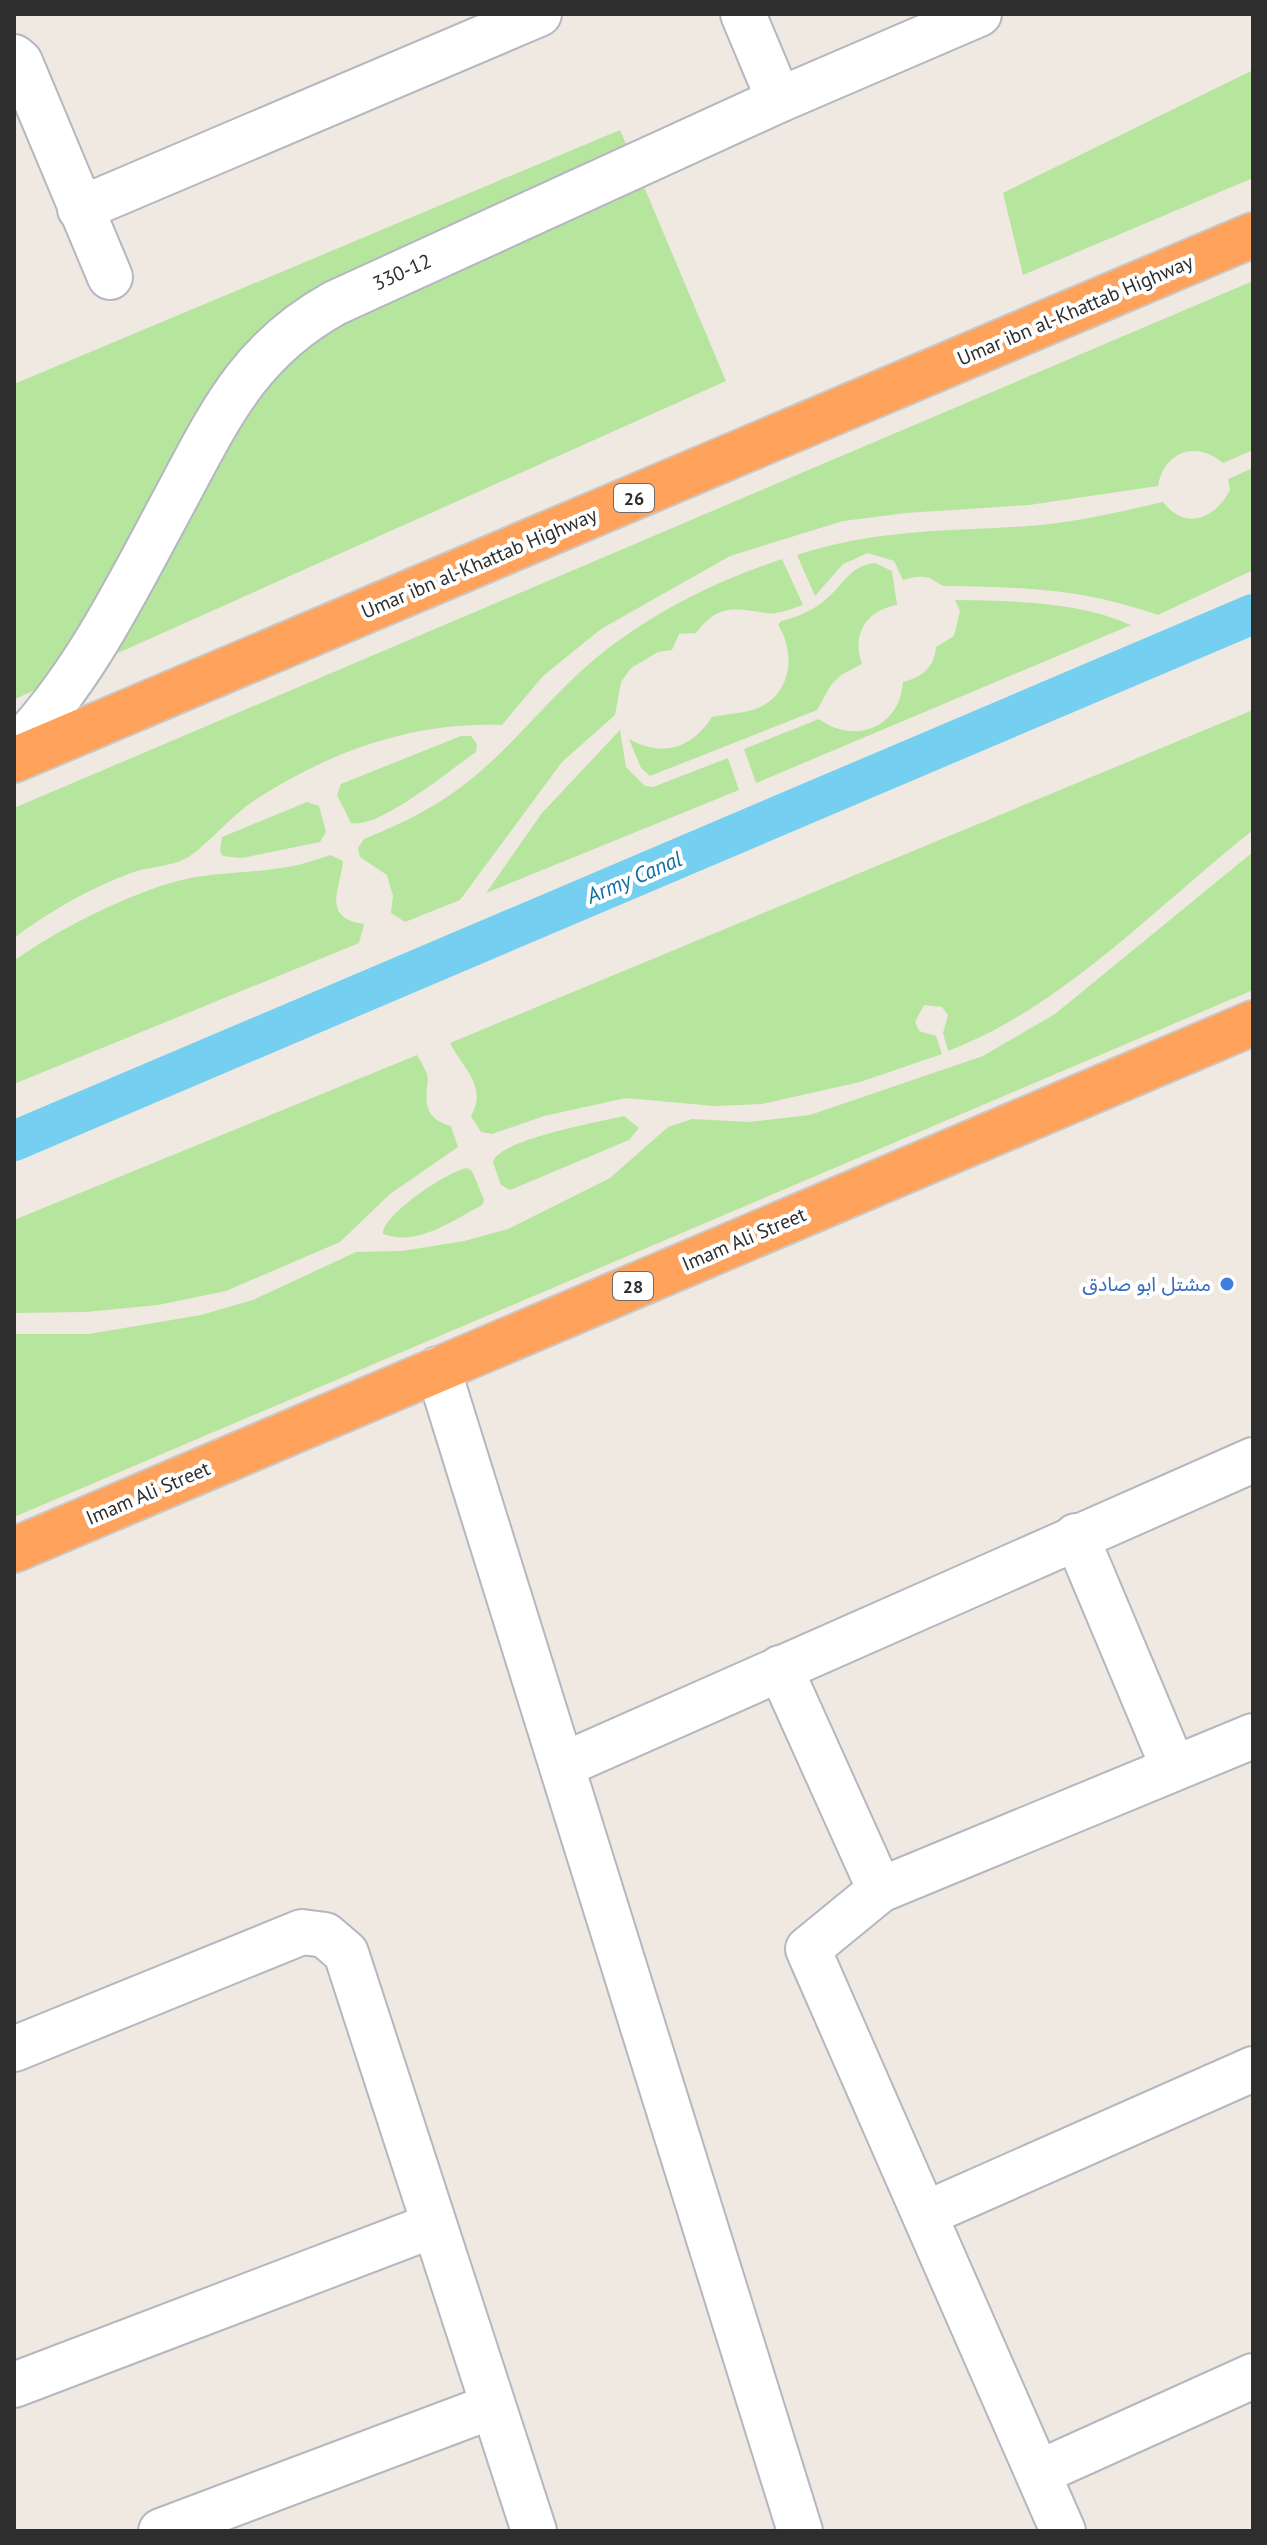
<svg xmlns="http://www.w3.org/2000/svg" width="1267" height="2545" font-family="'PT Sans','Noto Sans Arabic',sans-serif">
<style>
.green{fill:#b6e59e}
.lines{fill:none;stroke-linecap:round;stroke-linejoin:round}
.canal{stroke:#75cff0;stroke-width:40}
.minor-casing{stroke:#b4b7c1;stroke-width:48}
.highway-casing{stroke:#c9c9c9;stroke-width:48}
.minor{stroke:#fff;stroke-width:44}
.highway{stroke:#ffa35c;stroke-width:44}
.shop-dot{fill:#3f7fe0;stroke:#fff;stroke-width:3}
.labels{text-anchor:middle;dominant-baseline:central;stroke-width:8;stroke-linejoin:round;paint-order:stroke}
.shield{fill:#fff;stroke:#6d6d6d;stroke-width:2}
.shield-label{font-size:18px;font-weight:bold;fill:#2e2e2e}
.street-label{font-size:20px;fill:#2e2e2e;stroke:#fff}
.shop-label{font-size:20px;fill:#366cbe;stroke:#fff;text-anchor:end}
.water-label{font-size:22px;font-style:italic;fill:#0d6fa3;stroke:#fff}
</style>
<rect width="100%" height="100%" fill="#efe9e1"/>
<g class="green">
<path d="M1253,70V178L1023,275L1003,193Z"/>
<path d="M620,130L726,381L15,699L14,384Z"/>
<path d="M1253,281V450L1223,463C1197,440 1164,451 1158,486L1029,505L906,513L843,521L730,556L601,629L543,676L502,725C413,721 329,752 255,800C231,816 212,840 190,856C174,867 150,866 131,873C90,888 50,911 14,938V808Z"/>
<path d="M1253,468V570L1158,615C1085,589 1025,587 949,586C931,586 937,570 903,580L894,561L868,553L843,564L815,596L797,555C874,529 949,531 1029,526C1074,523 1119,512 1163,502C1185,531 1215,519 1230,490L1228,479Z"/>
<path d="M782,559L803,605C791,609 777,615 765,613C734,608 718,604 696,633L679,634L672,650L658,652L631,668L621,682L615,715L562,762L460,900L405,922L391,913L393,896L387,875L360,857L358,848L364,839C404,823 442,804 475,776C525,734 564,679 618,641C667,605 725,578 782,559Z"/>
<path d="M875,563L892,571L897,605C867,610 851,634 862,664L841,675L831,685L817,710L650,776L641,768L629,739C663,758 692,748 712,717C724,714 737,714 749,711C790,701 798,656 778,625L781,621C797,617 813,611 826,599C845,584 849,566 875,563Z"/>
<path d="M955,600C1013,601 1077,601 1131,625L756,783L744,749L819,719C854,745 900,728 903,682C922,677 934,668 936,647L954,636L960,611Z"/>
<path d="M1253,710V830C1157,906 1062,1008 948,1051L943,1033L948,1015L942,1007L924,1005L915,1022L919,1031L936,1036L942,1054L860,1082L762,1104L714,1106L626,1098L544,1116L492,1134L481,1132L471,1116C488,1086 463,1069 450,1043Z"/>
<path d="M620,730L626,767L645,786L653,787L728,758L739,790L486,893L542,813Z"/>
<path d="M461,736H471L477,744L476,752C451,769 380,829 351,823L337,795L341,784Z"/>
<path d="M307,802L319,806L326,832L320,842L242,858L223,856L220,851L222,837Z"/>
<path d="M1253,852V990L14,1517V1334H89L201,1315L253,1300L356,1252L402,1251L464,1241L508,1229L610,1178L668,1127L692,1119L750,1122L810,1115L983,1056L1055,1014Z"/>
<path d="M330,855L343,861C341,887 320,918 364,924L359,943L14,1084V961C57,929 150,882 203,876C251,870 283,873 330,855Z"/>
<path d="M417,1055C421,1062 428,1073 428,1079C425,1102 424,1119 451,1126L458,1147L390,1194L340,1242L226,1291L158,1305L86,1312L14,1313V1220Z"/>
<path d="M624,1116L639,1128L629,1140L510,1190L501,1185L493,1162C499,1139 600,1122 624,1116Z"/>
<path d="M467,1168L472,1171L484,1200L482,1205C453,1220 418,1247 383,1234C382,1215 448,1171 467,1168Z"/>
</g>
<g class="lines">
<path class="canal" d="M14,1141L1253,614"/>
<g class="minor-casing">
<g id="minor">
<path d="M743,14L779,100"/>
<path d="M14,57L20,62L110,277"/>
<path d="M80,209L539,14"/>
<path d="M14,750C84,678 127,588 174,501C219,417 248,351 335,303L779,100L979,14"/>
<path d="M438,1369L800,2531"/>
<path d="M1076,1536L1173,1767"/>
<path d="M780,1668L880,1890"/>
<path d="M563,1765L1253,1460"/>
<path d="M14,2049L302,1932L325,1935L346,1953L534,2531"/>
<path d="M925,2214L1253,2069"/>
<path d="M14,2385L434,2225"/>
<path d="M1038,2473L1253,2376"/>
<path d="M161,2531L493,2406"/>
<path d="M1063,2531L808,1949L880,1890L1253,1736"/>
</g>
</g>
<g class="highway-casing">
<g id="highway">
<path d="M14,760L1253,235"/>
<path d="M14,1550L1253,1023"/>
</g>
</g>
<use href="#minor" class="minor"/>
<use href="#highway" class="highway"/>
</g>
<circle class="shop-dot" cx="1227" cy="1284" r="8"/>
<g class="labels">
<g class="shield">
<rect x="614" y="484" width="40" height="28" rx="6"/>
<rect x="613" y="1272" width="40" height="28" rx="6"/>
</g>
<g class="shield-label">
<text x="634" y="498">26</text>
<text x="633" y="1286">28</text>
</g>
<g class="street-label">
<text transform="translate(402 272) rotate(-24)">330-12</text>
<text transform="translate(1075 310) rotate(-23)">Umar ibn al-Khattab Highway</text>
<text transform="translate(479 563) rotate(-23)">Umar ibn al-Khattab Highway</text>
<text transform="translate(744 1239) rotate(-23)">Imam Ali Street</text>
<text transform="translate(148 1493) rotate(-23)">Imam Ali Street</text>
</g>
<g class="shop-label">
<text x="1211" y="1284">مشتل ابو صادق</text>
</g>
<g class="water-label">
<text transform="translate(634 877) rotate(-23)">Army Canal</text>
</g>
</g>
<rect width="1267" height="2545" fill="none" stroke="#2e2e2e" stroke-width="32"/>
</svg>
